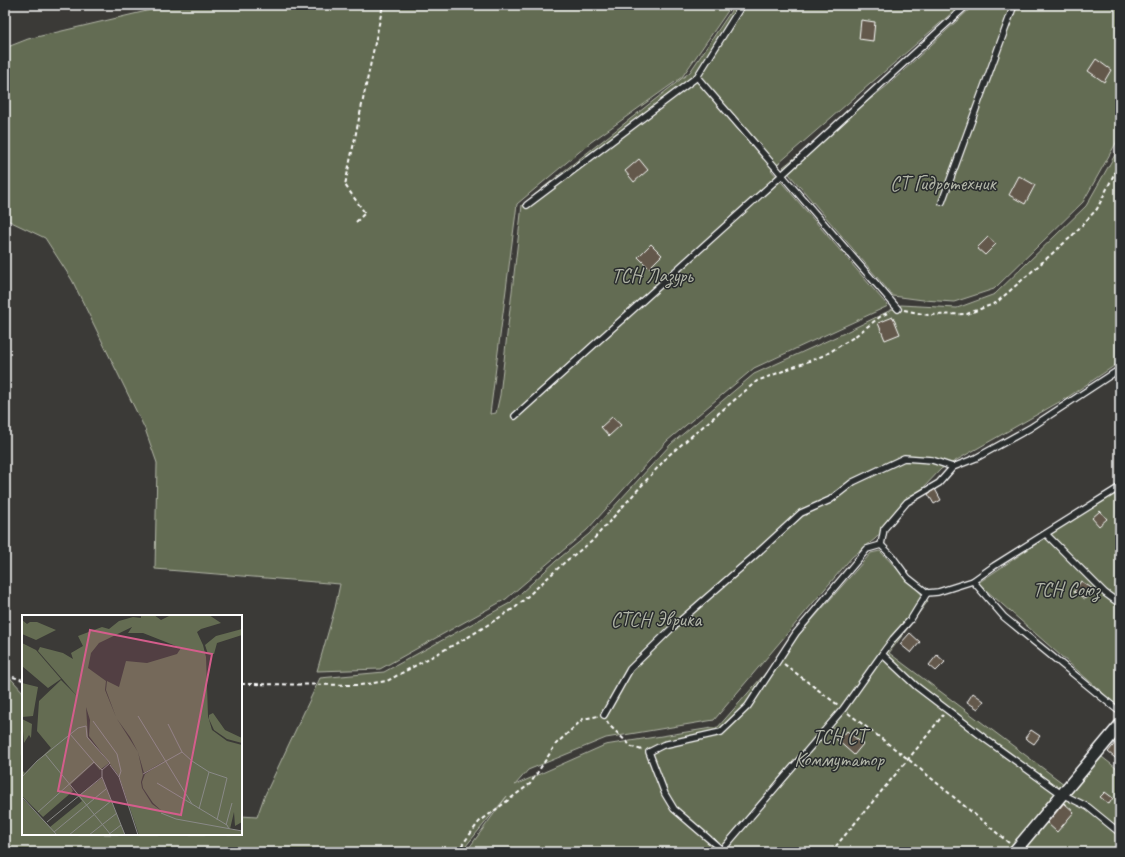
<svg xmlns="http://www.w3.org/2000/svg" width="1125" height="857" font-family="Caveat,sans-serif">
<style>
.green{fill:#646c52;stroke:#b2b6a8}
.building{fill:#64594b;stroke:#fff}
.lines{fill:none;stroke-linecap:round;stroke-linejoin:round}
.service-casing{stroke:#fff;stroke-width:8}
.minor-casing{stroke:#fff;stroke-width:14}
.path{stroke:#fff;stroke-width:2;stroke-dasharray:4 3;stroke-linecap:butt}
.service{stroke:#2a2d2e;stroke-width:5.5}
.minor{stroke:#2a2d2e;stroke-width:11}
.labels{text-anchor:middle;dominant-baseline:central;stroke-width:3;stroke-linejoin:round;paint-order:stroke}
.park-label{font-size:20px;fill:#b2b6a8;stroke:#2a2d2e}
.inset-road{fill:none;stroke:#898987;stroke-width:1}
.view{fill:#d45d8c;fill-opacity:0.15;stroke:#d45d8c;stroke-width:2}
.inset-edge{fill:none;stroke:#fff;stroke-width:2}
</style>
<rect width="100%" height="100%" fill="#3b3a37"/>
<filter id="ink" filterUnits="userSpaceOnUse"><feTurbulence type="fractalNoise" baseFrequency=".025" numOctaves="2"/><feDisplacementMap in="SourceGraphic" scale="8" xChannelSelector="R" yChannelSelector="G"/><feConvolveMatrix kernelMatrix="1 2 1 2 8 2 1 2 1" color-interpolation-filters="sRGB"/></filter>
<g filter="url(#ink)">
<g class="green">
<path d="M172,5H732L682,77L591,142L517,204L490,414L496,413L500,395L522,205L564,171L690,72L735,5H961L771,170L888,306L754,368L667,441L587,530L506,599L380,669L317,671L335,608L340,584L155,569L157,463L145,429L72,280L45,238L5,219V48L28,39Z"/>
<path d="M974,5H1120V136L1083,202L994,289L954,302L923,300L893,296L783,167L888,85Z"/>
<path d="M1120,146V362L1068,397L941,469L875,539L852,557L714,720L606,738L528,770L515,785L605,745L718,727L871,553L880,551L928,601L889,653L1064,784L1010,852H466L507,796L461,852H5V672L23,692V834H241V816L257,817L264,797L320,678L384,672L510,603L556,561L589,534L671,444L754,374L842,334L901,305L957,308L995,294L1086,206Z"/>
<path d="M1120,488V708L978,583Z"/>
<path d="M1102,757L1120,771V852H1021Z"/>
</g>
<g class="building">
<path d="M861,20L875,22L873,41L859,39Z"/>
<path d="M1096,59L1111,70L1104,82L1088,71Z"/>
<path d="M639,159L648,170L634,182L625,171Z"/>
<path d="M1019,176L1035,185L1025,204L1009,195Z"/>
<path d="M988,237L996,244L985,255L977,248Z"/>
<path d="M651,244L662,255L649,268L638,257Z"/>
<path d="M893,317L900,334L885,340L878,323Z"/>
<path d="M612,417L621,425L609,436L601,427Z"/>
<path d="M935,489L941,500L934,504L928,494Z"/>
<path d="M1100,511L1107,519L1099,526L1092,518Z"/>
<path d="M1081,581L1093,589L1085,599L1074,592Z"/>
<path d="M910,633L920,642L911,653L900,644Z"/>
<path d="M937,655L945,662L936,671L929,665Z"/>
<path d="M973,693L984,701L978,709L967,702Z"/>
<path d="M1031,730L1040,736L1034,744L1025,738Z"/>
<path d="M847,731L863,744L854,755L836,739L842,732L844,735Z"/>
<path d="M1120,737V762L1108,752Z"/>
<path d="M1105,792L1113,798L1109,804L1100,797Z"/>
<path d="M1064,803L1074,812L1057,832L1047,823Z"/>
</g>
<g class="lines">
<g class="service-casing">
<g id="service">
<path d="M697,77L898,309"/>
<path d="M942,202L1014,5"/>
<path d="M527,205L697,77L742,5"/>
<path d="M515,416L782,175L967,5"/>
<path d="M1046,534L1105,593L1120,604"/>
<path d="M881,545L884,529L907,502L939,483L953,467L976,458L1030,428L1120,369"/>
<path d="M973,581L1004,617L1120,712"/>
<path d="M927,593L911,619L893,639L882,654L916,686L988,741L1060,793L1088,807L1120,833"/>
<path d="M604,715L630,669L673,627L752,558L801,513L830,500L853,482L904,458L932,460L953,467"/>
<path d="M722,850L843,709L882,654"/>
<path d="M724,852L674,809L665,794L649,752L663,745L721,732L748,706L796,633L867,549L881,545L892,556L908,578L927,593L938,592L973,581L994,566L1120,487"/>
</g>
</g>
<g class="minor-casing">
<path id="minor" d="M1014,852L1120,725"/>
</g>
<g class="path">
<path d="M356,222L365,213L345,185L383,5"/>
<path d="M904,310L928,315L967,314L996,303L1071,237L1097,209L1120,162"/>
<path d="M784,664L838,705"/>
<path d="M13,677L23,680"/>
<path d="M241,684L360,685L387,681L470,636L516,607L566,561L591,542L669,455L757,381L825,355L854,337L881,316L890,312"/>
<path d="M848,713L908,759L1009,843"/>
<path d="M607,721L609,725L632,747L642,750"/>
<path d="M457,852L479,822L530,784L556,744L583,719L598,716"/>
<path d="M831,852L919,746L943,715"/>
</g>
<use href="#service" class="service"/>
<use href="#minor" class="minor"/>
</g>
</g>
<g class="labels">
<g class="park-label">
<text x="943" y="183">СТ Гидротехник</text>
<text x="652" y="275">ТСН Лазурь</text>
<text x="1066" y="589">ТСН Союз</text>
<text x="656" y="619">СТСН Эврика</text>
<text x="839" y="736">ТСН СТ<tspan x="839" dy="23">Коммутатор</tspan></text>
</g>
</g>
<g transform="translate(22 615)">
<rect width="220" height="220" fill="#3b3a37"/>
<path d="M119,0H132L139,5L149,0H187L199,8L179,14L175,17L181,30L184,42L186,101L190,115L205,126L220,130V207L213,211L212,197L208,214L220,216V220H117L97,161L67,121L68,105L64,92L66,122L87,148L78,155L72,148L48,170L51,176L21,202L0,181V155L3,158L29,133L15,116L17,86L39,65L55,81L16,36L18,32L41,38L51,44L49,38L61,31L56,21L80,12L87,14L97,6L111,2L119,3ZM110,12L106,18H121L159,33L155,39L125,48L104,46L97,72L85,66L84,75L94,102L83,75L84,66L66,53L69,38L77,28ZM95,104L108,122L116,137L122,158L144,145L123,159L120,167L121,173L131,188L141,197L130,189L120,173L119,167L121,160L116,137ZM0,5L5,9L8,7H15L34,15L14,25L0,19ZM220,14V20L195,28L192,39H186L183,30L194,21ZM0,28L14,35L39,64L26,73L0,51ZM0,68L16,72L11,101L0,102ZM191,98L203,115L220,123V128L205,124L192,115L187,104V100ZM0,104L10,109L9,123L7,120L2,128ZM80,163L103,220H0V183L28,212L60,186L56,181Z" fill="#646c52" fill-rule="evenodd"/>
<path class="inset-road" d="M116,101L170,189M71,106L95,139L99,156L97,162M146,109L160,137L170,146L187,157L205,163L195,205M48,119L72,147M23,139L89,220M88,150L97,162L116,220M121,159L160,137M0,162L15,146L56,113L64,111L65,122L88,148L80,155V162L103,220M135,168L205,210L207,214M0,182L35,220M177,194L187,157M16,197L72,147L80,155M139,198L154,204L220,216M25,207L80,162M204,210L210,188M32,217L84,174M47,220L89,186M67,220L95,198M86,220L99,210"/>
<path class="view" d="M68,15L190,39L159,200L36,176Z"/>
<rect width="220" height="220" class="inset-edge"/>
</g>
<rect width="1125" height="857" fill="none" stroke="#2a2d2e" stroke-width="20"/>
<rect x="10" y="10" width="1105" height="837" fill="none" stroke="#fff" stroke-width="1.5" filter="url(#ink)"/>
</svg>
